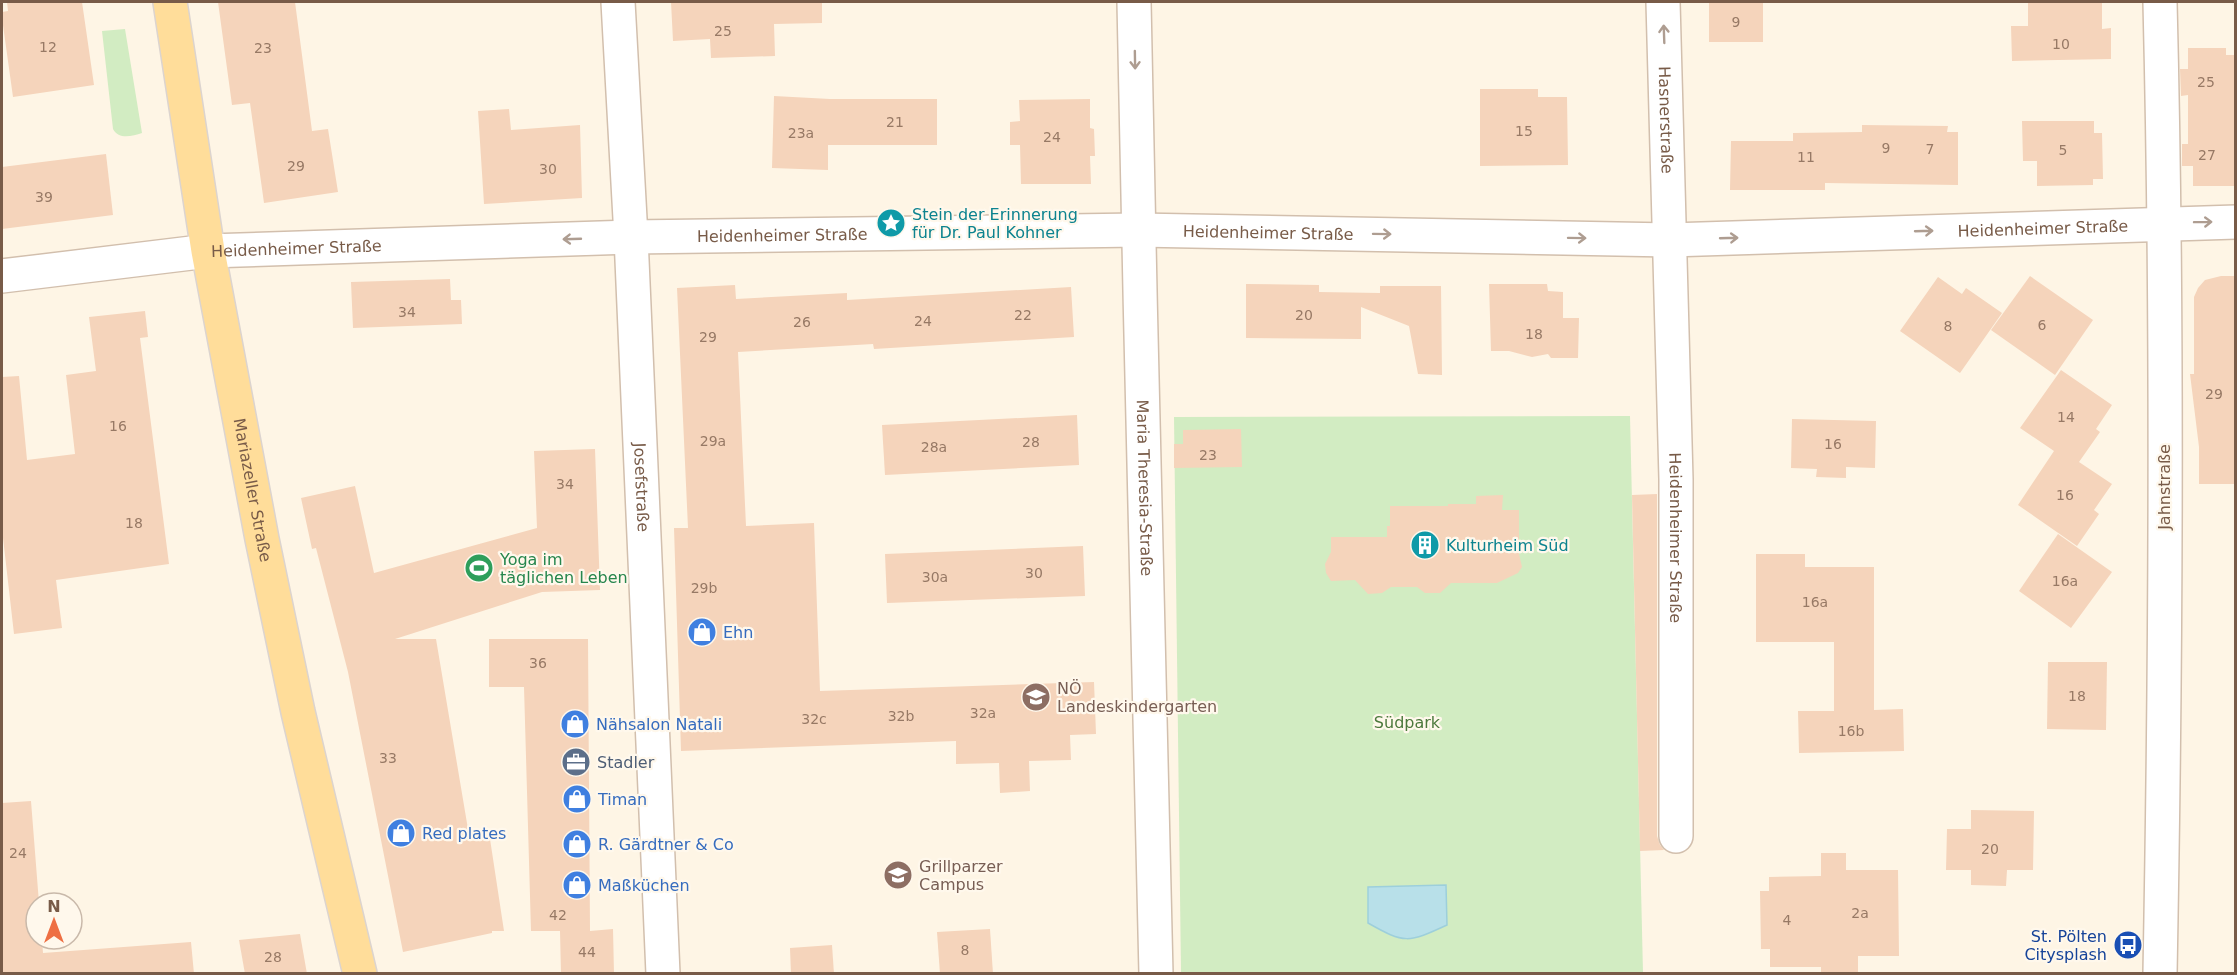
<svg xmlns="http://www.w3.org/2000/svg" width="2237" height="975" font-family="'DejaVu Sans',sans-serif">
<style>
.green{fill:#d2ecc2}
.water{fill:#b8e0e9;stroke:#9dcfdb;stroke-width:1.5}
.building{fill:#f5d4bb}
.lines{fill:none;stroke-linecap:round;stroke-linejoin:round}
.minor-casing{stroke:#d2bfad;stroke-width:36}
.major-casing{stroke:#dcd4cf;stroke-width:36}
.minor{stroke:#fff;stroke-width:33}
.major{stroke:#ffdd9a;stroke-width:33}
.oneway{stroke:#ae9d91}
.labels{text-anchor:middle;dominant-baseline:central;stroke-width:4.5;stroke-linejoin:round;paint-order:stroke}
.number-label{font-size:14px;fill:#977965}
.street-label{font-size:16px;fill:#785b48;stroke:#fff8ec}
.culture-label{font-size:16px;fill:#0d838f;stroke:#fff8ec;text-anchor:start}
.leisure-label{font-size:16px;fill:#27864d;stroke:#fff8ec;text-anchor:start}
.shop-label{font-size:16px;fill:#366cbe;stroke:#fff8ec;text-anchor:start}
.education-label{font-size:16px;fill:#785e54;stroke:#fff8ec;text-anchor:start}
.park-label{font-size:16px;fill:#4c793c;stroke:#fff8ec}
.service-label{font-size:16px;fill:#4e5e75;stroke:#fff8ec;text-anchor:start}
.transit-label{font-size:16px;fill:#164399;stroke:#fff8ec;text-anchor:end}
</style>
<rect width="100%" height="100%" fill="#fef5e5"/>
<g class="green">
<path d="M125,29L142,133C132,136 119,140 113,129L102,31Z"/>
<path d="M1630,416L1643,973H1181L1174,417Z"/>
</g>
<path class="water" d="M1446,885L1447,925C1408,943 1405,944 1368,923V887Z"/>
<g class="building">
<path d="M7,2H82L94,85L13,97L2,18V12L8,11Z"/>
<path d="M218,2H295L312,131L328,129L338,192L264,203L250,103L232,105Z"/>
<path d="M671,2H822V23L774,24L775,56L711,58L710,39L673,41Z"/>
<rect x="1709" y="2" width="54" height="40"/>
<path d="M2028,2H2102V29L2111,28V59L2012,61L2011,26H2028Z"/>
<path d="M2188,48H2226V55H2235V186H2193V166H2182V144H2188V95L2181,96L2180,69H2188Z"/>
<path d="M1480,89H1538V97H1567L1568,165L1480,166Z"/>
<path d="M774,96L830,99H937V145H828V170L772,168Z"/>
<path d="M1090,99V128L1094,129L1095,156H1090L1091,184H1021L1020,145H1010V122L1020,121L1019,100Z"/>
<path d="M509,109L511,130L580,125L582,198L484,204L478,111Z"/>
<path d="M2022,121H2094V133H2102L2103,179H2093V185L2037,186V161H2023Z"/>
<path d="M1862,125L1948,126L1947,132H1958V185L1825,183V190H1730L1731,141H1793V133L1862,132Z"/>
<path d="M106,154L113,215L2,229V167Z"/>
<path d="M2030,276L2093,320L2055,375L1991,330Z"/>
<path d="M2221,276H2235V484H2199V447L2190,374H2194V297L2198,288L2205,280Z"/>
<path d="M1938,277L1962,294L1966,288L2002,313L1960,373L1900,331Z"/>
<path d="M450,279L451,300H461L462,324L353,328L351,282Z"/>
<path d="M1246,284L1319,285V292L1380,293V286H1441L1442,375L1418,374L1409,326L1361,307V339L1246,338Z"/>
<path d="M1489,284H1547L1548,291L1563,292V318H1579L1578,358H1551L1548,354L1532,357L1509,351H1491Z"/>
<path d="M735,285L736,299L847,293V300L1071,287L1074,337L874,349L873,344L738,352L746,526L814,523L820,691L1094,682L1096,734L1070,735L1071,760L1029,761L1030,791L1000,793L999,763L956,764V741L681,751L674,528H688L677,288Z"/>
<path d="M145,311L148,337L140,338L169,564L56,580L62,628L14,634L2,529V377L19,376L27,460L75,454L66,375L96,371L89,317Z"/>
<path d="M2061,370L2112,405L2096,429L2100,432L2079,462L2112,484L2094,510L2099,514L2077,546L2018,505L2054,451L2020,428Z"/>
<path d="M1077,415L1079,465L885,475L882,425Z"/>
<path d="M1792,419L1876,421L1875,468L1846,467V478L1816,477L1817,469L1791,468Z"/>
<path d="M1241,429L1242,467L1174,468V444H1183V430Z"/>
<path d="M595,449L600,590L542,592L395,639H436L470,841L490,839L504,931H492V933L403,952L348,672L316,548L312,549L301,498L355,486L374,573L537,528L534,451Z"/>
<path d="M1657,494V836L1660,845L1664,850L1640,851L1632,495Z"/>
<path d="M1503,495L1502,510H1519V554L1522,567L1518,573L1497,583H1451L1440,593H1425L1417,587H1391L1382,593L1368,594L1355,580L1331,581L1326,573L1325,564L1331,552V537H1387V526H1390V506H1448V504H1476V496Z"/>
<path d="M2058,534L2112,572L2071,628L2019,591Z"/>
<path d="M1083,546L1085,596L887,603L885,554Z"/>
<path d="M1756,554H1805V567H1874V710L1903,709L1904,751L1799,753L1798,711H1834V642H1756Z"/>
<path d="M489,639H588L590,931L613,929L614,974H561L560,931H531L524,687H489Z"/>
<path d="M2048,662H2107L2106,730L2047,729Z"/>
<path d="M31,801L39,903H36V939H42L43,953L191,942L194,974H2V803Z"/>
<path d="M1971,810L2034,811L2033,870H2007L2006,886L1971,885V870H1946L1947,829H1971Z"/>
<path d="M1821,853H1846V870H1898L1899,956H1858V974H1821V967H1770V949H1761L1760,891H1769V877L1821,876Z"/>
<path d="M990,929L993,974H940L937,932Z"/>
<path d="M300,934L307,974H245L239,940Z"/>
<path d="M832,945L834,974H791L790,948Z"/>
</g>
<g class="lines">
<g class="minor-casing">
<g id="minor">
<path id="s1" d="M618,2L631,237L663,974"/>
<path id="s2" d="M1134,2C1139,326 1151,649 1156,974"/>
<path id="s3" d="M1663,2L1676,479V836"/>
<path d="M2160,2C2168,325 2166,650 2160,974"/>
<path id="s4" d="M2,276L208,251L631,237L1138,230L1670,240L2236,222"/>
</g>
</g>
<g class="major-casing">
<g id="major">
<path id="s5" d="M170,2L208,251L262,539L298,712L360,974"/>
</g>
</g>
<use href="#minor" class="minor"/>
<use href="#major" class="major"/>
</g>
<defs><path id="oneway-shaft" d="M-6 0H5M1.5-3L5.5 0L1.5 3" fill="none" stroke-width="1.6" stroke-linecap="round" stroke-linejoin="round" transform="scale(1.5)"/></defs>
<g class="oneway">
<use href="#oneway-shaft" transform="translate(1664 34) rotate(-92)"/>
<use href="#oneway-shaft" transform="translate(1135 60) rotate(89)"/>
<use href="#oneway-shaft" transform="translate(2203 222) rotate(-1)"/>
<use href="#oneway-shaft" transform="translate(1924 231) rotate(-2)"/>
<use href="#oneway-shaft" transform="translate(1382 234) rotate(1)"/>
<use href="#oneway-shaft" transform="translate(1577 238) rotate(1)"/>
<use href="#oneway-shaft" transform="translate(1729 238) rotate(-2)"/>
<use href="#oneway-shaft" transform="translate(572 239) rotate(178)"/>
</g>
<defs>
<g id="sight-disc" transform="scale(1.5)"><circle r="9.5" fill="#0f9aa8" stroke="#fff8ec"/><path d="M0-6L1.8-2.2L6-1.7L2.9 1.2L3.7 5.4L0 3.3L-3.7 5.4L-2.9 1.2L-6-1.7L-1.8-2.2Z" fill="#fff"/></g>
<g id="building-disc" transform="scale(1.5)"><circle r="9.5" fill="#0f9aa8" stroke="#fff8ec"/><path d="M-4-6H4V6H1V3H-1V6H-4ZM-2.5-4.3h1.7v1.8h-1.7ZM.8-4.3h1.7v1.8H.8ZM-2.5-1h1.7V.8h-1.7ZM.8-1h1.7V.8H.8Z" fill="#fff"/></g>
<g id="stadium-disc" transform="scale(1.5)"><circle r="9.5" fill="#2e9e5b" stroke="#fff8ec"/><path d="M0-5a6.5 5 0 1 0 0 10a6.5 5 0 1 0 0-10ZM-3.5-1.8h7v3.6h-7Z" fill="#fff"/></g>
<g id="shop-disc" transform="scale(1.5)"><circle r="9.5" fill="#3f7fe0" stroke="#fff8ec"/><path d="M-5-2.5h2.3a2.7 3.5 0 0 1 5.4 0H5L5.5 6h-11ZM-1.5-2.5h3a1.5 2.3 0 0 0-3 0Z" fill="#fff"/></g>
<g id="school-disc" transform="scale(1.5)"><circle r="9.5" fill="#8d6e63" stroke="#fff8ec"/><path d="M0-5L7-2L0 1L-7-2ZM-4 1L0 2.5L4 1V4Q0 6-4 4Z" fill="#fff"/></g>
<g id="office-disc" transform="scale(1.5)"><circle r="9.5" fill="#5c6f8a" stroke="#fff8ec"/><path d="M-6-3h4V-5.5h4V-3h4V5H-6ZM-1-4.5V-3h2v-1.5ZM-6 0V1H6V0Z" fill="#fff"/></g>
<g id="bus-disc" transform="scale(1.5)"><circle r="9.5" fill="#1a4fb4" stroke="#fff8ec"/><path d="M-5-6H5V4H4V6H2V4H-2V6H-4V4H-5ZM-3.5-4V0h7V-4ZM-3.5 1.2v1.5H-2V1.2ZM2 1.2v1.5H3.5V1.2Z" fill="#fff"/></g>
</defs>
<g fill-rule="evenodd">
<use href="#sight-disc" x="891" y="223"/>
<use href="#building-disc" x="1425" y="545"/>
<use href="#stadium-disc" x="479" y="568"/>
<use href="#shop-disc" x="702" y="632"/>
<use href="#school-disc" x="1036" y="697"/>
<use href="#shop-disc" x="575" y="724"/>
<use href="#office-disc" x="576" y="762"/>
<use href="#shop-disc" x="577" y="799"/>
<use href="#shop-disc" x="401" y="833"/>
<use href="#shop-disc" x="577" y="844"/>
<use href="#school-disc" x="898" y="875"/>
<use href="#shop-disc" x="577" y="885"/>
<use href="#bus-disc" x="2128" y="945"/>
</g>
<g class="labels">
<g class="number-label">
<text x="1736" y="22">9</text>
<text x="723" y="31">25</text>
<text x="2061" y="44">10</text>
<text x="48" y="47">12</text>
<text x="263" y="48">23</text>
<text x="2206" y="82">25</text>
<text x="895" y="122">21</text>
<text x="1524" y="131">15</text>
<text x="801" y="133">23a</text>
<text x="1052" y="137">24</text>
<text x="1886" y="148">9</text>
<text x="1930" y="149">7</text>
<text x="2063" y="150">5</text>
<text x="2207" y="155">27</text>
<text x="1806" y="157">11</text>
<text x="296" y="166">29</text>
<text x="548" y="169">30</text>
<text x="44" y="197">39</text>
<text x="407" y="312">34</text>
<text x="1023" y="315">22</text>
<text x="1304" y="315">20</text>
<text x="923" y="321">24</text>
<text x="802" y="322">26</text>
<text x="2042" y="325">6</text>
<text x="1948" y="326">8</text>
<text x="1534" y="334">18</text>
<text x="708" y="337">29</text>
<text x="2214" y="394">29</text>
<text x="2066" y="417">14</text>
<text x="118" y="426">16</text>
<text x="713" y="441">29a</text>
<text x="1031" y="442">28</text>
<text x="1833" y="444">16</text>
<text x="934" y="447">28a</text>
<text x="1208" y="455">23</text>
<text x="565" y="484">34</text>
<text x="2065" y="495">16</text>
<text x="134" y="523">18</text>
<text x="1034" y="573">30</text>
<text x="935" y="577">30a</text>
<text x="2065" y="581">16a</text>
<text x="704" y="588">29b</text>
<text x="1815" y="602">16a</text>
<text x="538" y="663">36</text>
<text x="2077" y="696">18</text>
<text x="983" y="713">32a</text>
<text x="901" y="716">32b</text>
<text x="814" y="719">32c</text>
<text x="1851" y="731">16b</text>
<text x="388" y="758">33</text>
<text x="1990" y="849">20</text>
<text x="18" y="853">24</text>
<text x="1860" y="913">2a</text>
<text x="558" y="915">42</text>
<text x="1787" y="920">4</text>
<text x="965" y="950">8</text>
<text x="587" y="952">44</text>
<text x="273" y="957">28</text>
</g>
<g class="street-label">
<text stroke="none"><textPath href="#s3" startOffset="118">Hasnerstraße</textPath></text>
<text stroke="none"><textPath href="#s4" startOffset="2043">Heidenheimer Straße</textPath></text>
<text stroke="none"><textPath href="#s4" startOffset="1268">Heidenheimer Straße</textPath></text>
<text stroke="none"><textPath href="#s4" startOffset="782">Heidenheimer Straße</textPath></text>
<text stroke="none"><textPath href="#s4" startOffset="296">Heidenheimer Straße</textPath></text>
<text stroke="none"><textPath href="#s1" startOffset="486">Josefstraße</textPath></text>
<text stroke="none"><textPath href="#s2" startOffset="486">Maria Theresia-Straße</textPath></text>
<text transform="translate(2164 487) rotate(-90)">Jahnstraße</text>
<text stroke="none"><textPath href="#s5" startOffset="495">Mariazeller Straße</textPath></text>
<text stroke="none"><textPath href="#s3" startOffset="536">Heidenheimer Straße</textPath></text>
</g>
<g class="culture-label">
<text x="912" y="214">Stein der Erinnerung<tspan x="912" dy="18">für Dr. Paul Kohner</tspan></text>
<text x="1446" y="545">Kulturheim Süd</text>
</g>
<g class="leisure-label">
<text x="500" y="559">Yoga im<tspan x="500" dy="18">täglichen Leben</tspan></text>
</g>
<g class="shop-label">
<text x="723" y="632">Ehn</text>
<text x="596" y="724">Nähsalon Natali</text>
<text x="598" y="799">Timan</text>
<text x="422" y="833">Red plates</text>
<text x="598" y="844">R. Gärdtner &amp; Co</text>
<text x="598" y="885">Maßküchen</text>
</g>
<g class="education-label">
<text x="1057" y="688">NÖ<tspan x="1057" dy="18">Landeskindergarten</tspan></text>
<text x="919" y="866">Grillparzer<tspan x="919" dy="18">Campus</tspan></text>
</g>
<g class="park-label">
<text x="1407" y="722">Südpark</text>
</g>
<g class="service-label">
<text x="597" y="762">Stadler</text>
</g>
<g class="transit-label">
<text x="2107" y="936">St. Pölten<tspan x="2107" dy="18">Citysplash</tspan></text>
</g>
</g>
<rect width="2237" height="975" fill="none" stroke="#785b48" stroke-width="6"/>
<g transform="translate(54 921)"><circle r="28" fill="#fff8ec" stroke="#c9b9aa" stroke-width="1.5"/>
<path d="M0-4.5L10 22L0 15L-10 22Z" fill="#ee6f43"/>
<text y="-9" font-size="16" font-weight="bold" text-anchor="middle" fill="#785b48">N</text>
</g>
</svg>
